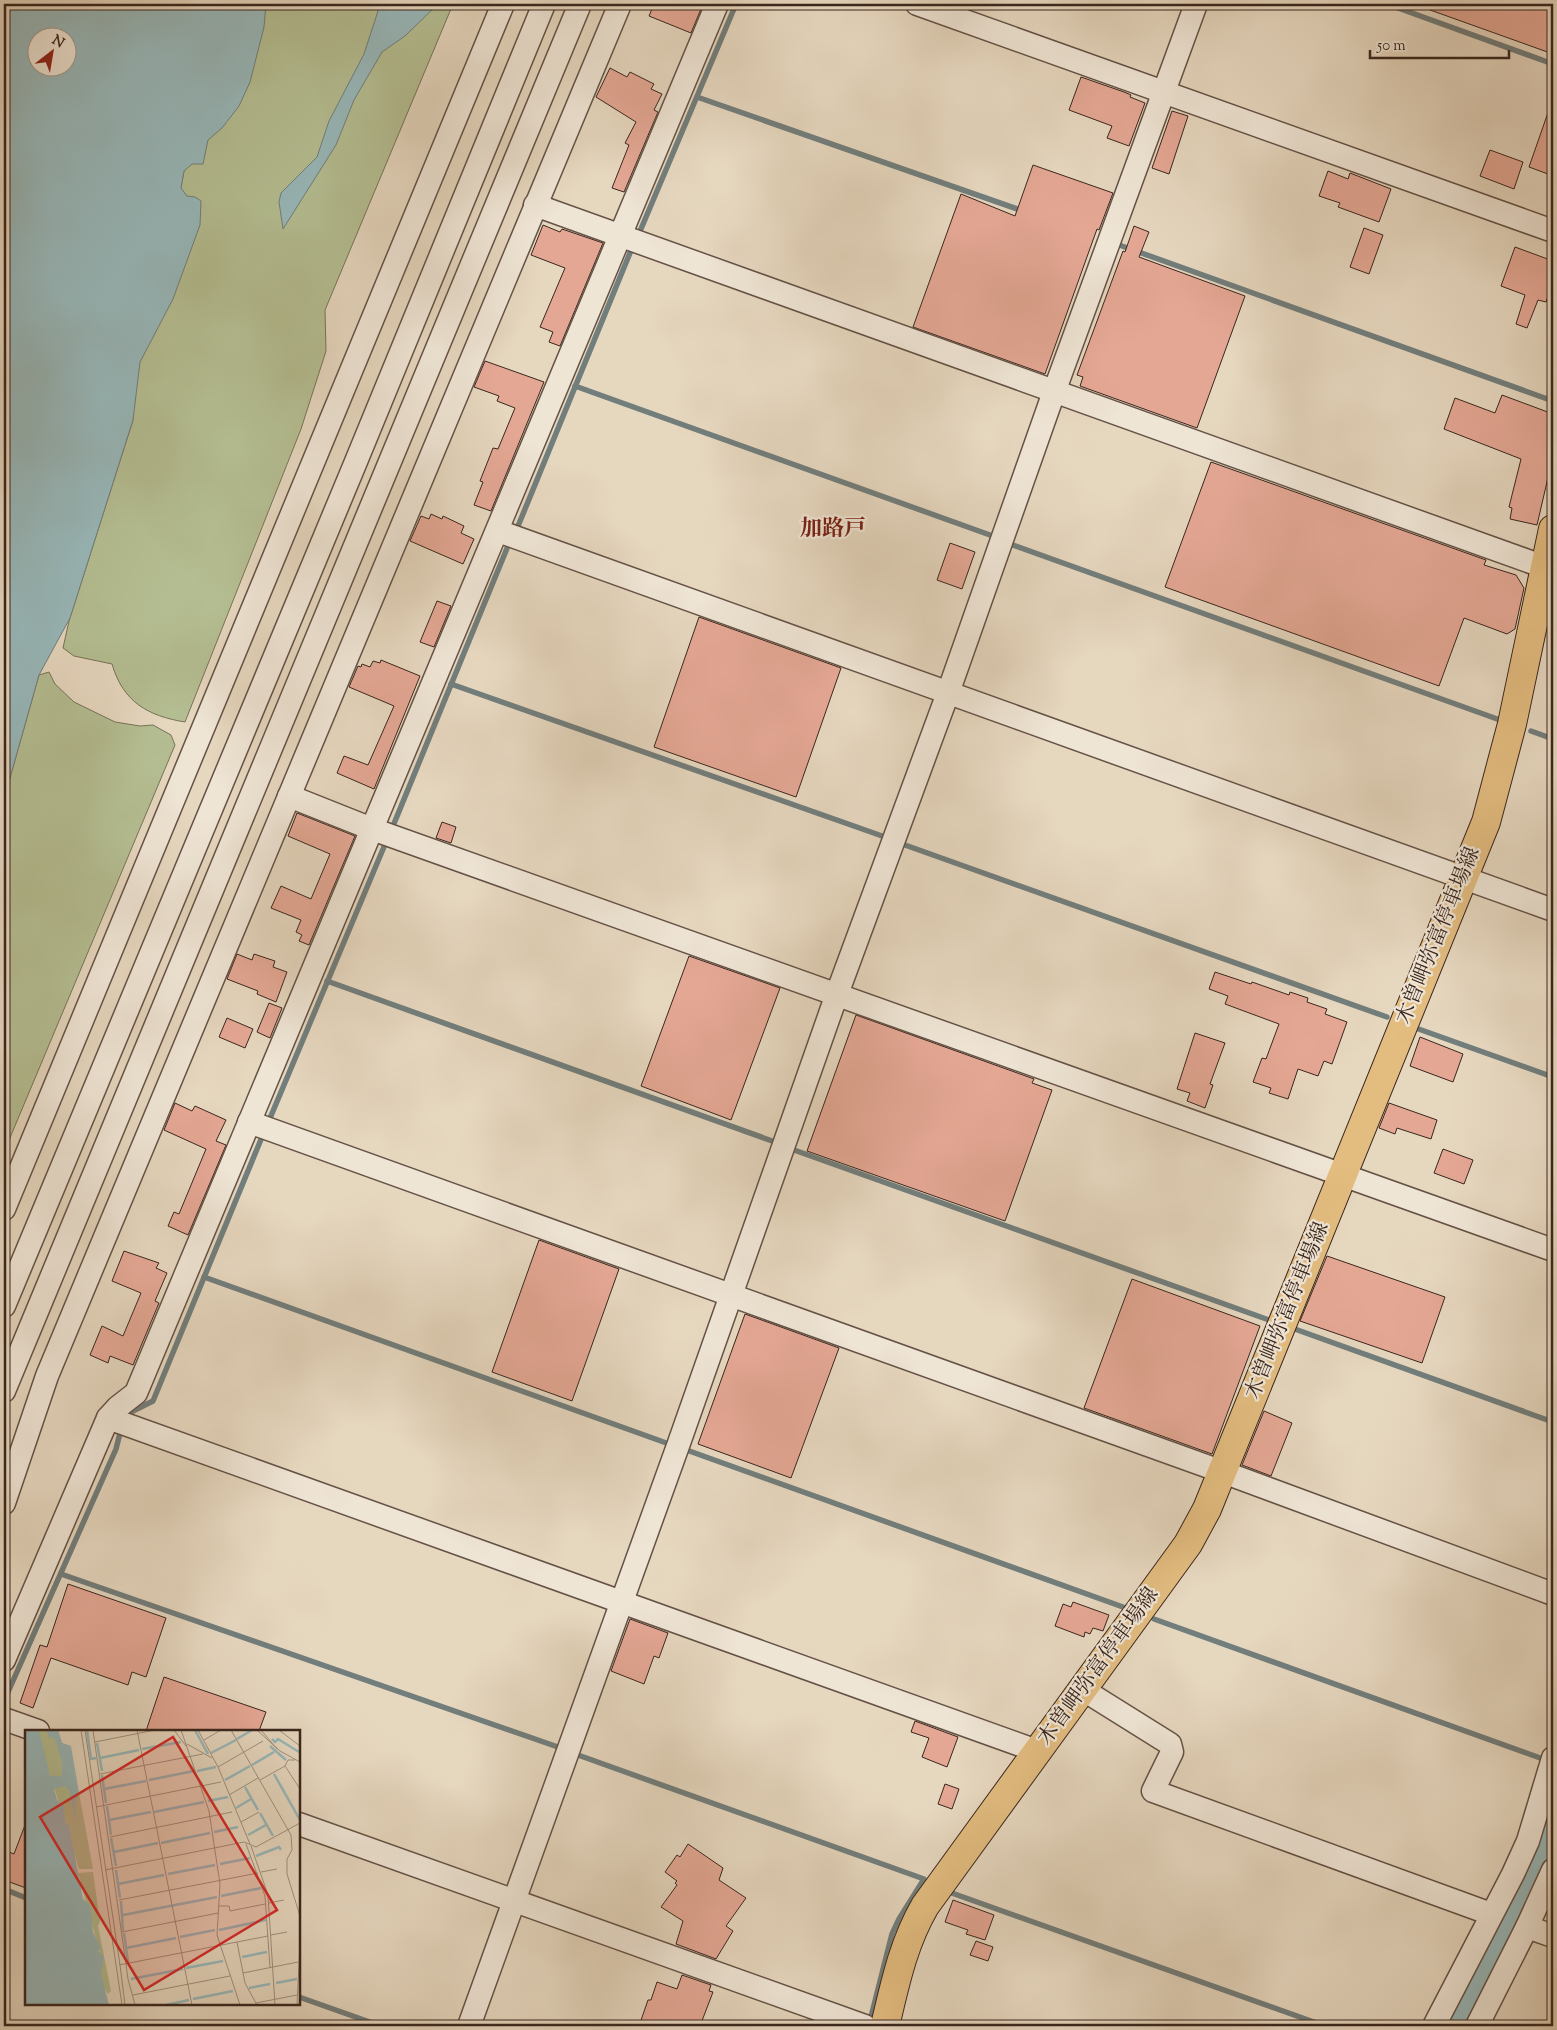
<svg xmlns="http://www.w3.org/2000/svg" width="1557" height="2030" font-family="'Sorts Mill Goudy','Noto Serif JP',serif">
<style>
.green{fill:#b4be92;stroke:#777258}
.water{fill:#98b8ba;stroke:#727e7c;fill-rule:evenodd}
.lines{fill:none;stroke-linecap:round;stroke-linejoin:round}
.stream{stroke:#727e7c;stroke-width:5.5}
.building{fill:#e4a794;stroke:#3a261e}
.minor-casing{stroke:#655246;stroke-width:25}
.major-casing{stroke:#3a261e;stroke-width:30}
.minor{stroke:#efe5d5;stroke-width:22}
.major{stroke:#e3bc80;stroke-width:28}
.labels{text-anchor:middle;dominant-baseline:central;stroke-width:4.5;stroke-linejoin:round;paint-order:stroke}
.street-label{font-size:21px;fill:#3a261e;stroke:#efe5d5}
.neighbourhood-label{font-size:22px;font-weight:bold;fill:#7a1f14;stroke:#efe5d5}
.inset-river{fill:none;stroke:#98b8ba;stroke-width:2.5}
.inset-road{fill:none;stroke:#a1907f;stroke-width:1}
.view{fill:#d62828;fill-opacity:0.15;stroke:#d62828;stroke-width:2.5}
.inset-edge{fill:none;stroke:#3a261e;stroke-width:2.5}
</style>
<rect width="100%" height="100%" fill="#e6d7bf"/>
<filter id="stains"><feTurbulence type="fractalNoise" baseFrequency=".004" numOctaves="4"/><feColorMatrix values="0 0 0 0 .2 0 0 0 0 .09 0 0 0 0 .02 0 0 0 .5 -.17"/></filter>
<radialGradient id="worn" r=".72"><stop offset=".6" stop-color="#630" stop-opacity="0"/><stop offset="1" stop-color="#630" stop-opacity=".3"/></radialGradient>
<g class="green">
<path d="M241,4H453L325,310L326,351L301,429L185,722C148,716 123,702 112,664L74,656L63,648L69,621L133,420L132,378L172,235L184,171Z"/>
<path d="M49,672L55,684L74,702L115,722L140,726L153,725L171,735L175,745L4,1152V799L39,675Z"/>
</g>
<g class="water">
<path d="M4,4H266L264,27L250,82L239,106L222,128L208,140L203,164H192L184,171L181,188L187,196L195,197L201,201L200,225L173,299L140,362L133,420L70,618L39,675L4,799ZM38,38H68V68H38Z"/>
<path d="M373,4H438L405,36L382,52L354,100L336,145L283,229L279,202L281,193L317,157L329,121L364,54L378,11Z"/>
<path d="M1553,1798V1848L1537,1887L1466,2026H1447C1485,1951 1526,1878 1553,1798Z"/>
</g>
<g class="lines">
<g class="stream">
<path d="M1387,4L1553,64"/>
<path d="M697,97L1023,211"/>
<path d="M638,236L736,4"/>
<path d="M1122,246L1553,401"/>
<path d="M575,386L990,535"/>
<path d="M516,531L632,248"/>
<path d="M1010,544L1500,720"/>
<path d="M451,684L885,837"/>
<path d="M1531,731L1553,739"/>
<path d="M393,826L510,541"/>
<path d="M905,845L1387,1017"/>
<path d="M327,981L775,1142"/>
<path d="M1413,1027L1553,1077"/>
<path d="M268,1123L386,842"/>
<path d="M794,1150L1269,1320"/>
<path d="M204,1277L672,1445"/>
<path d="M1292,1328L1553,1422"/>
<path d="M127,1414L153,1401L262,1137"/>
<path d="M681,1448L1123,1607"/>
<path d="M61,1574L558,1747"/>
<path d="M1154,1619L1543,1759"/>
<path d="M4,1701L116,1449L121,1429"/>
<path d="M578,1755L924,1879L899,1919L892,1934L871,2017"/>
<path d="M4,1889L26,1898"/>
<path d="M949,1892L1325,2026"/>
<path d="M299,1997L381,2026"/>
</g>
</g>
<g class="building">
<path d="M654,4H703L691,33L649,16Z"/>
<path d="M1419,4H1553V54L1419,6Z"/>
<path d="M610,68L627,77L630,72L654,84L651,89L662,94L654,110L658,112L624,192L612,188L629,145L625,143L636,122L596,97Z"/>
<path d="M1081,77L1124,92L1131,95L1130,97L1145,103L1129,146L1107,138L1112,126L1069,110Z"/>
<path d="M1551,104H1553V159L1548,174L1529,167Z"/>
<path d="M1172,111L1188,116L1169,174L1152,168Z"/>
<path d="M1490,150L1523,162L1514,189L1480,176Z"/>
<path d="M1033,165L1113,193L1099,230L1097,229L1045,374L913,327L961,194L1015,216Z"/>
<path d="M1328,171L1348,179L1350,173L1391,189L1379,222L1338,207L1340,203L1319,196Z"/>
<path d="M543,225L560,232L562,229L603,243L560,346L549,342L553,332L540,327L565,268L531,255Z"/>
<path d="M1134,226L1149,232L1139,257L1245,296L1197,428L1080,386L1083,377L1077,375L1123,251L1125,252Z"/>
<path d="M1364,228L1383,235L1369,274L1350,267Z"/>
<path d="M1515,247L1553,261V282L1546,302L1538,300L1527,328L1516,324L1525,295L1501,286Z"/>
<path d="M485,361L544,382L491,511L474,505L483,482L480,481L493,448L498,449L515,408L497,401L499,396L474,387Z"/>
<path d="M1502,395L1553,414V436L1548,449L1553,451V456L1537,525L1510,519L1512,508L1509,507L1521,459L1444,429L1455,398L1495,413Z"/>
<path d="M1211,462L1486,560L1484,565L1516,575L1524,588L1515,629L1507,634L1464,618L1439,686L1165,587Z"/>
<path d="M431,514L442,519L443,516L464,526L461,533L474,539L463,564L410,541L421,516L429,519Z"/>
<path d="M950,543L975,552L962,589L937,580Z"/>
<path d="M437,601L451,606L434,647L420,642Z"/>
<path d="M699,617L841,668L796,797L654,747Z"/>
<path d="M381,660L420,676L374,789L337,773L344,756L368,765L394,706L349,687L358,666L361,667L362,664L370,667L373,661L380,663Z"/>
<path d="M297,813L355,836L309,945L299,941L302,935L296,932L301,920L271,908L281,886L311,899L330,854L288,836Z"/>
<path d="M442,822L456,827L451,843L436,838Z"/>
<path d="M237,954L252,960L254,954L275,961L273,967L287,972L276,1002L257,994L258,991L227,979Z"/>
<path d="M689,956L780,988L731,1120L641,1086Z"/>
<path d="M1215,972L1251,984L1252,982L1289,995L1290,992L1308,998L1307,1002L1327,1009L1325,1014L1347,1022L1332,1064L1324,1061L1318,1076L1298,1069L1288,1099L1269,1093L1271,1088L1253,1082L1262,1058L1266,1059L1279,1024L1225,1004L1228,996L1209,989Z"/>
<path d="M269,1003L282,1008L270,1038L257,1032Z"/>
<path d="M856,1015L1034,1079L1032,1083L1052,1090L1005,1221L807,1151Z"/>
<path d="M227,1018L253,1029L245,1048L219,1037Z"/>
<path d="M1195,1033L1225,1043L1210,1084L1213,1085L1205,1108L1187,1101L1190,1093L1177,1089Z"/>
<path d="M1420,1037L1463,1054L1453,1082L1410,1066Z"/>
<path d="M175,1103L192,1111L195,1106L226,1120L216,1141L226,1145L188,1235L168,1226L174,1212L179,1214L206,1149L164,1130Z"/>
<path d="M1389,1103L1437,1120L1431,1139L1397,1128L1395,1134L1379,1128Z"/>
<path d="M1443,1149L1473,1160L1464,1184L1434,1173Z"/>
<path d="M539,1240L619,1269L572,1401L492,1372Z"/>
<path d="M124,1251L159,1263L156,1268L167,1273L155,1301L159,1303L133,1365L110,1356L108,1363L90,1355L102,1326L123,1336L141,1293L112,1281Z"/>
<path d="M1327,1256L1445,1297L1422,1363L1300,1321Z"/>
<path d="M1132,1279L1260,1326L1212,1454L1084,1408Z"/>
<path d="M745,1314L839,1348L791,1478L698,1444Z"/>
<path d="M1264,1411L1292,1423L1271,1476L1242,1465Z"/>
<path d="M68,1584L166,1618L146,1677L132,1672L128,1685L51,1658L33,1708L20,1703L40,1645L47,1647Z"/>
<path d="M1073,1602L1109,1615L1103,1631L1093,1628L1090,1634L1085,1632L1084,1637L1055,1626L1063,1604L1071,1607Z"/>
<path d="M630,1619L668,1633L659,1658L654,1656L644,1684L611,1671Z"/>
<path d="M164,1677L266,1712L259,1731H146Z"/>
<path d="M915,1721L958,1737L947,1767L922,1757L929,1738L911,1732Z"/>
<path d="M945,1784L959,1789L952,1809L938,1804Z"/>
<path d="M25,1825L26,1826V1888L4,1880V1850L14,1854Z"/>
<path d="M688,1844L723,1868L719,1880L746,1898L726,1926L733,1931L716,1959L676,1944L683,1921L661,1907L677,1885L675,1883L677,1881L665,1872L677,1855L680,1857Z"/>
<path d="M953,1900L994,1915L985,1940L966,1934L968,1930L945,1922Z"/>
<path d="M976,1941L993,1947L988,1961L970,1955Z"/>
<path d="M682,1975L711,1985L709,1991L713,1992L700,2026H639L648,2000H651L657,1982L677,1989Z"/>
</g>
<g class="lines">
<g class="minor-casing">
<g id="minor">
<path d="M917,4L1553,231"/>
<path d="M535,205L1553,570"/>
<path d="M498,531L1553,910"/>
<path d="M289,796L372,829L1553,1250"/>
<path d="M249,1122L1223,1472L1553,1594"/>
<path d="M4,1209L503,4"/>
<path d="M4,1306L355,464L544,4"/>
<path d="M4,1391L580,4"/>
<path d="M108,1418L1037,1751"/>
<path d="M4,1503L47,1376L620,4"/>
<path d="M4,1660L108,1418L118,1407L136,1393L717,4"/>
<path d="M1082,1689L1170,1744L1172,1752L1153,1791L1491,1914"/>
<path d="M4,1719L38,1731"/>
<path d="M299,1824L865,2026"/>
<path d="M1527,1927L1553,1936"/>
<path d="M469,2026L679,1443L837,994L948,693L1054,392L1196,4"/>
<path d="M1434,2026L1513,1874L1528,1841L1553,1758"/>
<path d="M1477,2026L1527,1927L1553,1870"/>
</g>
</g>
<g class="major-casing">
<path id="major" d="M885,2026C895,1984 903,1944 925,1906L1188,1544L1207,1509L1486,822L1512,724L1553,529"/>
</g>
<use href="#minor" class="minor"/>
<use href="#major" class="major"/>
</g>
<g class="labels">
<g class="street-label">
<text transform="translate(1439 936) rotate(-68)">木曽岬弥富停車場線</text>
<text transform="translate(1288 1311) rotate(-68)">木曽岬弥富停車場線</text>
<text transform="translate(1099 1667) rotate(-54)">木曽岬弥富停車場線</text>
</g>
<g class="neighbourhood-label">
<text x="833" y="530">加路戸</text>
</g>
</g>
<g transform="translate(25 1730)">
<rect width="275" height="275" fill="#e6d7bf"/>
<path d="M11,0H33L37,13L46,16L40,47L26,49ZM36,54L54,63L68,139H54L29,57ZM68,142L75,192L73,196L86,261L83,264L77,255L74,219L53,143Z" fill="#b4be92"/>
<path d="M0,0H14L25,46H37V33L31,11L28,7L24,8L21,0H33L37,13L46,16L54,63L50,72L51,92L44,60L40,56L29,59L32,70L39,76L40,92L44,96L58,169L65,175L68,202L76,218L73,221L79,227L76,244L84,275H0Z" fill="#98b8ba"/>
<path class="inset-river" d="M62,0L66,29L71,28M170,0L183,24M212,9L227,0M247,9L250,12L253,9L274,22M72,13L77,41M245,16L261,30M117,19L156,12M186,23L211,10M75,28L114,20M227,35L249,22M172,41L191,37M249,44L275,90M77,45L81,73M124,50L169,41M200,50L225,36M220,57L233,80M79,59L121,51M183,71L203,67M82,76L86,105M211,78L226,69M129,82L179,72M235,83L248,106M84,90L126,82M189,102L213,97M223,105L241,95M86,108L91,136M136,113L185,103M89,122L133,113M231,126L254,117L256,120M195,134L225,128M91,140L95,168M143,144L190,135M93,154L139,145M196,166L236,158M96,171L98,201M98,185L192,167M194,200L241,190M99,203L103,232M155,207L190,200M101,218L151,208M217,227L242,222M161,238L198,231M106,249L158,239M251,253L272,249M224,258L245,254M168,269L208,261M141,275L164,270"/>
<path class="inset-road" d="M56,0L97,275M60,0L95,235M68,0L103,249L110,275M112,0L167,275M149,0L161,16M156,0L184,81L195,154L192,205L215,275M173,0L193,37L225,114M206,0L266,105L267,120L262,129V144L275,186M232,0L255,21L275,32M236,0L252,19M254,0L275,16M179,10L196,0M70,12L130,0M162,14L187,28M260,36L275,59M193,37L238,11M75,44L178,24M235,50L260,36L263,30H270M204,65L233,48M71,77L196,52M216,92L234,82M85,107L207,82M221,114L240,166L245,238M226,116L243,165L250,275M80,140L219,112L231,117L275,93M236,142L252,139M94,170L233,143M244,173L259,170M194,176H204L205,181L240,174M97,202L193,183M246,205L262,202M212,212L243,206M94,235L212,212L220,253L232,275M95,235L100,275M218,243L273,232M108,265L205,246M231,273L272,265M272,275L275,213"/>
<path class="view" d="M148,7L252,180L119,260L15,87Z"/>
<rect width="275" height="275" class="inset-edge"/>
</g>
<rect width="1557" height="2030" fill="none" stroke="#e6d7bf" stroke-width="20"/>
<rect x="5" y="5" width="1547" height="2020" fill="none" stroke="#3a261e" stroke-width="2.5"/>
<rect x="10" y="10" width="1537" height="2010" fill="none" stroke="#3a261e"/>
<g transform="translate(52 52) rotate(31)"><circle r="24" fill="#efe5d5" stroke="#a7998c"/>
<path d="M0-4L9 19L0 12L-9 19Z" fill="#8f2418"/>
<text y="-8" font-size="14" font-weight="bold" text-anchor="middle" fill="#3a261e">N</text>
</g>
<path d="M1370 50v8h139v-8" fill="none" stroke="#3a261e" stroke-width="2.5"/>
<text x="1377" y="50" font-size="15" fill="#3a261e" stroke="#efe5d5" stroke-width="4" paint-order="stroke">50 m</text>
<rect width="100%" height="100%" filter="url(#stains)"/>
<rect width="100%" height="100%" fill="url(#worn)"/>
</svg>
